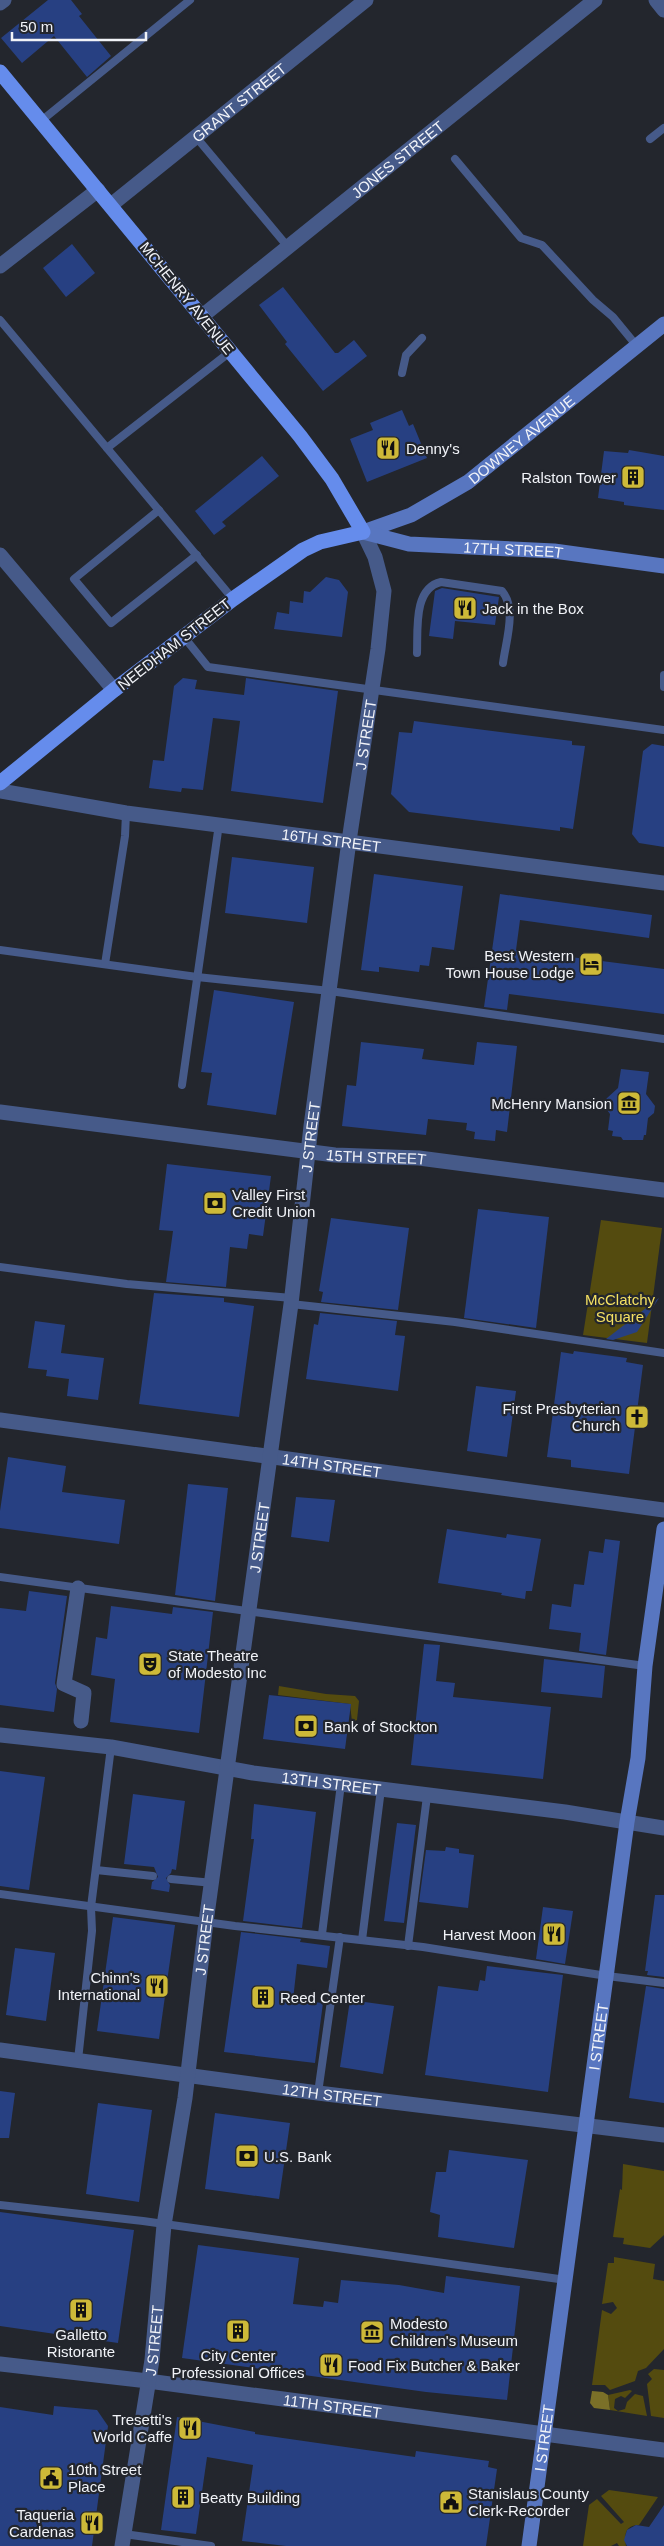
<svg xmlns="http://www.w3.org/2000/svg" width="664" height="2546" font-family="Arial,sans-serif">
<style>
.green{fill:#544b0f}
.water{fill:#7b7028}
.building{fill:#274082}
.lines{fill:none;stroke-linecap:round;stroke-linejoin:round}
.lane{stroke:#465a89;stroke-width:8}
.street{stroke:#465a89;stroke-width:15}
.secondary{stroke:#5876c0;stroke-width:15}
.primary{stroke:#658cec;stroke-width:15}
.labels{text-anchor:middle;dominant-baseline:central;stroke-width:4.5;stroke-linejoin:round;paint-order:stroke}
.street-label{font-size:15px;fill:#f1f3f8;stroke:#23262d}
.poi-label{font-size:15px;fill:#f1f3f8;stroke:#23262d;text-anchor:start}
.park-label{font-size:15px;fill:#f4e062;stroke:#23262d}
</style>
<rect width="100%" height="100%" fill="#23262d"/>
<g class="green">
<path d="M601,1220L662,1228L647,1343L583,1335Z"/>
<path d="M279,1686L326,1694L355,1696L359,1701L357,1720L352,1722L350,1704L278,1695Z"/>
<path d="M623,2164L664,2171V2235L650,2248L623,2244L624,2238L613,2237L620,2189L622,2190Z"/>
<path d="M614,2257L655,2264L653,2279L664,2281V2349L646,2368L638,2371L635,2381L610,2390L605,2385H592L602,2310L611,2314L617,2308L613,2302L602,2304L608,2263H614Z"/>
<path d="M654,2369L664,2370V2418L651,2416L647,2384L652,2379L648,2374Z"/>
<path d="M630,2390L632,2391L625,2398L621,2396L615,2399L614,2408L618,2411L625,2409L627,2402L635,2394L643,2396L647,2416L610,2410L608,2395Z"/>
<path d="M609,2490L658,2497L639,2525C625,2525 624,2535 626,2546H619L617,2543L611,2546H583L589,2505L597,2499L621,2524L624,2522L601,2496Z"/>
</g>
<path class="water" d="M592,2391L603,2392L608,2395L610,2410L594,2408L590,2403Z"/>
<g class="building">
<path d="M48,0H71L82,14L79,16L111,56L87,77L54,36L22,63L1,38Z"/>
<path d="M72,244L95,273L66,297L43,268Z"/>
<path d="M283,287L335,353H338L354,340L367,356L323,391L285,344L287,342L259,305Z"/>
<path d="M402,410L409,426L413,424L427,458L367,482L350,439L373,430L370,423Z"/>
<path d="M629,450L664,456V510L624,505V502L598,498L604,451L628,453Z"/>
<path d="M262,456L279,476L222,522L226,526L214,535L195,511Z"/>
<path d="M326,577L339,580L348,592L342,637L274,629L277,612L289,614L290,601L303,603L304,591L310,592Z"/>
<path d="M442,588L499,597L495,625L455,621L453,639L429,636L435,591Z"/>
<path d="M183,678L197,680L195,689L244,695L246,678L338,691L323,803L231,791L240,721L213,718L203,790L182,788L181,792L149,788L153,760L164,761L174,686Z"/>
<path d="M414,721L572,741V745L585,746L573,829L560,827V831L409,812L391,794L399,732L412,733Z"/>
<path d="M652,744L664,746V847L639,843L632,834L643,751Z"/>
<path d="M232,857L314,867L307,923L225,913Z"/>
<path d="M374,874L463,886L454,950L432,947L429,966L420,965L419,972L379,967V972L361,970Z"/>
<path d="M500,894L652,915L649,938L520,920L516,950L664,969V1014L509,994L507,1010L484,1007Z"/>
<path d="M214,990L294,1002L276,1115L207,1105L212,1073L201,1072Z"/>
<path d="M361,1042L424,1049L422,1059L474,1065L477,1042L517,1046L507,1132L496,1130L495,1141L474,1139L475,1132L466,1130L467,1123L428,1119L426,1135L342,1126L347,1085L356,1086Z"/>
<path d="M621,1069L649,1072L646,1094L655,1106L654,1113L648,1118L646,1135H644L643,1140H623L621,1137L612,1136L613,1131L608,1130L610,1114L605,1107L606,1099L618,1088Z"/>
<path d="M167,1164L271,1176L263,1236L249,1234L247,1249L230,1247L226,1287L166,1282L173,1231L159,1230Z"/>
<path d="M478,1209L549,1217L536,1328L464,1318Z"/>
<path d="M331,1218L409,1228L398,1310L321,1302L323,1292L319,1291Z"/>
<path d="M154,1293L224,1298V1302L254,1306L239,1417L139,1404Z"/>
<path d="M659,1298L637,1332L613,1340L606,1339Z"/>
<path d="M320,1313L397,1321L395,1335L405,1336L398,1391L306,1379L314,1324L318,1325Z"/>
<path d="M35,1321L65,1325L61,1353L104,1358L98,1400L67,1396L69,1379L46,1376L47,1370L28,1368Z"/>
<path d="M574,1351L627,1358L626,1362L643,1365L629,1474L571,1467V1460L547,1457L561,1352L573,1354Z"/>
<path d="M476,1386L516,1391L507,1457L467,1451Z"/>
<path d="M8,1457L66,1466L62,1492L125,1500L119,1544L0,1528V1511Z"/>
<path d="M188,1484L228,1488L215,1601L175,1595Z"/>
<path d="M296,1497L335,1500L329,1542L291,1537Z"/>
<path d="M447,1529L506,1538L507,1534L541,1539L532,1591H526L525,1599L501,1595L502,1593L438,1583Z"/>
<path d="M605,1539L620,1541L606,1655L579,1651L581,1633L549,1629L552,1604L571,1607L574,1584L584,1585L589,1551L603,1553Z"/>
<path d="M29,1591L67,1596L55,1683L57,1689L54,1712L0,1705V1608L26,1611Z"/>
<path d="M111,1606L172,1614L173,1607L213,1612L199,1733L110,1722L115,1679L91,1675L96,1637L107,1639Z"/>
<path d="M424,1644L440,1645L436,1681L455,1683L453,1697L551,1707L543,1779L411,1765Z"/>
<path d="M544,1659L605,1666L602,1698L541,1692Z"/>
<path d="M269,1695L351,1704L345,1749L263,1739Z"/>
<path d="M0,1771L45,1777L29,1890L0,1886Z"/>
<path d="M133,1794L185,1801L176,1870L172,1869L171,1873L166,1878L170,1885L169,1892L151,1889L152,1882L158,1877L154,1867L124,1864Z"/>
<path d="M254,1804L316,1812L302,1928L243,1921L254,1839H251Z"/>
<path d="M397,1823L416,1825L404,1923L384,1921Z"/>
<path d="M446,1847L459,1849V1853L474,1855L468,1908L419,1902L426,1850L445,1851Z"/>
<path d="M655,1895H664V1977L647,1975L648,1971H645Z"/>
<path d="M543,1907L573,1911L565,1964L536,1959Z"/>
<path d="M113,1917L175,1925L159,2039L97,2031Z"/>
<path d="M241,1932L301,1939L300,1942L330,1946L327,1968L297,1964L293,2000L323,2003L315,2063L224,2052Z"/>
<path d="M15,1948L55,1953L46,2021L6,2015Z"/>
<path d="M487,1966L563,1975L548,2092L425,2075L438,1986L478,1991L480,1980L485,1981Z"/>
<path d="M646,1986L664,1989V2103L629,2098Z"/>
<path d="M350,2000L394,2006L383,2074L340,2067Z"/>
<path d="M0,2091L15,2093L9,2138H0Z"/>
<path d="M98,2103L152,2110L139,2202L86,2194Z"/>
<path d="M215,2113L290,2123L279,2199L205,2189Z"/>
<path d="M449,2150L528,2160L514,2248L438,2237L440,2215L430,2212L436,2172H446Z"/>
<path d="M0,2212L134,2230L118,2343L0,2326Z"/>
<path d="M198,2245L299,2258L293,2304L323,2307L324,2301L338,2303L341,2280L399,2285L444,2293L446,2276L520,2286L507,2400L426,2392L182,2358Z"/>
<path d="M54,2406L97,2410L108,2426L92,2546H0V2407L53,2415Z"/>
<path d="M177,2417L255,2432V2434L415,2457L416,2451L489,2461L488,2467L497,2469L486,2546H286L242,2541L253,2465L207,2457L196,2534L161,2530Z"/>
<path d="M664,2505V2546H627L624,2540L627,2530L636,2525L649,2527Z"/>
</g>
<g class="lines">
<g class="lane">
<path d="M41,121L190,0"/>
<path d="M196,137L288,247"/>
<path d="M650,139L664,128"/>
<path d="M455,159L521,238L542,245L593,300L613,317L636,345"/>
<path d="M0,320L233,599"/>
<path d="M402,373L406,355L422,338"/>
<path d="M107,448L230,352"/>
<path d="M159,510L74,579L111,623L197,555"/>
<path d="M184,637L208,667L664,730"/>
<path d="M417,653C418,631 413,588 441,582L502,591C517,609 506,640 503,663"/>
<path d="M664,675V687"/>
<path d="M0,950L197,977L330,991L664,1039"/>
<path d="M105,964L125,836L126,813"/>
<path d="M182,1085L219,824"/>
<path d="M0,1267L127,1284L292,1298"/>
<path d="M291,1304L455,1322L664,1353"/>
<path d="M0,1577L645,1666"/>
<path d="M96,1870L153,1876"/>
<path d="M171,1879L213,1883"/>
<path d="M0,1894L235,1926L423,1947L607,1976L664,1983"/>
<path d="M322,1934L341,1784"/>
<path d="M362,1940L381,1789"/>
<path d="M408,1946L427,1796"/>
<path d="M78,2060L92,1931L91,1907L111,1747"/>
<path d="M318,2093L340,1937"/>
<path d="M0,2205L143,2221L566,2280"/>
<path d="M124,2534L211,2546"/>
</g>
<g class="street">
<path d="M656,0L664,10"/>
<path d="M0,3L4,0"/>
<path id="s1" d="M111,205L366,0"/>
<path d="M0,266L98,190"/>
<path id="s2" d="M201,317L595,0"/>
<path d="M0,555L114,690"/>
<path id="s3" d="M0,791L126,813L664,883"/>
<path id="s4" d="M0,1112L335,1155L419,1158L664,1190"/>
<path id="s5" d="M0,1420C222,1449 442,1481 664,1510"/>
<path d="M78,1588L64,1684L84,1693L81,1721"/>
<path id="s6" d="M0,1735L111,1747L253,1773L565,1812L664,1828"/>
<path id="s7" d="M0,2050L318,2093L664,2135"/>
<path id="s8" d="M0,2364L148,2381L664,2450"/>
<path id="s9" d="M122,2546L152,2360L164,2225L185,2098L206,1922L291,1304L311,1126L349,841L378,649L384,591L375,557L363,532"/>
</g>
<g class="secondary">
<path id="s10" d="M363,532L411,515L468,482L664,324"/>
<path id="s11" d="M363,532L409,544L554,551L664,566"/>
<path id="s12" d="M529,2546L627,1822L638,1758L645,1666L664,1529"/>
</g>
<path class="primary" d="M0,72L300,436L332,479L363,532L320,542L303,550L233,599L114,690L0,783"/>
</g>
<defs>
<g id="restaurant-square" transform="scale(1.25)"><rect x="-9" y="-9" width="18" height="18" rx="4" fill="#cdb938" stroke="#23262d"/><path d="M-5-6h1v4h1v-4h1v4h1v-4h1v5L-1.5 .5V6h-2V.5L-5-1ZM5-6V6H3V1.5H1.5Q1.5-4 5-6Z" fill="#111"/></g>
<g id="building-square" transform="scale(1.25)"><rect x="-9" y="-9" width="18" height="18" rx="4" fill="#cdb938" stroke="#23262d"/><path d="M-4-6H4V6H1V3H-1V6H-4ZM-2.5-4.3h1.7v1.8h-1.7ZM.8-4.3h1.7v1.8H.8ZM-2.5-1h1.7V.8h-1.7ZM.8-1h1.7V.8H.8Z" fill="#111"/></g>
<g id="hotel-square" transform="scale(1.25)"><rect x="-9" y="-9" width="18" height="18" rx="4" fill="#cdb938" stroke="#23262d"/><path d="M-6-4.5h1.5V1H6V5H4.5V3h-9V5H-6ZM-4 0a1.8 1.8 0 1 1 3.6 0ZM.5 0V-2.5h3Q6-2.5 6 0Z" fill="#111"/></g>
<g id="museum-square" transform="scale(1.25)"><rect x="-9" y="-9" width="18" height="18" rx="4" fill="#cdb938" stroke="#23262d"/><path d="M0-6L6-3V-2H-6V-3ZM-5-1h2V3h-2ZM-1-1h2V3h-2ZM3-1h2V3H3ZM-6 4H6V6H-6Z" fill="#111"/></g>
<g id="bank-square" transform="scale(1.25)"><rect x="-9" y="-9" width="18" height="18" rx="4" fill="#cdb938" stroke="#23262d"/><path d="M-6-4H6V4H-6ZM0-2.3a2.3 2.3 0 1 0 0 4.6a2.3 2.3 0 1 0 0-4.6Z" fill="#111"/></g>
<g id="church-square" transform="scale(1.25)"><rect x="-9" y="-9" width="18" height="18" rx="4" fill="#cdb938" stroke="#23262d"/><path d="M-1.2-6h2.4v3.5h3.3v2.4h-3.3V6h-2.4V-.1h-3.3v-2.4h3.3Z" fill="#111"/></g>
<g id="theatre-square" transform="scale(1.25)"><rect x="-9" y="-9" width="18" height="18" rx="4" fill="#cdb938" stroke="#23262d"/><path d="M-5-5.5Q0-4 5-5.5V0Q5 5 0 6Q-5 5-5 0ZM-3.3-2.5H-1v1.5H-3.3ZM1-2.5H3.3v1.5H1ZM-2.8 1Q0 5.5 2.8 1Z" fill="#111"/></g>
<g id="civic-square" transform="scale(1.25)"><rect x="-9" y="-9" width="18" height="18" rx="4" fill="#cdb938" stroke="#23262d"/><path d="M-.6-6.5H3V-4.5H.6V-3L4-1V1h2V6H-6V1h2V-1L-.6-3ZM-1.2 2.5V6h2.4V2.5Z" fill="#111"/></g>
</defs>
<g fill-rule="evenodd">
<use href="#restaurant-square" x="388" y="448"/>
<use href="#building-square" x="633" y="477"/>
<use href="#restaurant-square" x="465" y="608"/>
<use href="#hotel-square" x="591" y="964"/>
<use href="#museum-square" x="629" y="1103"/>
<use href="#bank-square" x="215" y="1203"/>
<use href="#church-square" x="637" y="1417"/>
<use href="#theatre-square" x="150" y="1664"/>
<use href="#bank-square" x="306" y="1726"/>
<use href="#restaurant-square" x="554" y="1934"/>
<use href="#restaurant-square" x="157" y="1986"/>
<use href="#building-square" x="263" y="1997"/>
<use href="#bank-square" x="247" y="2156"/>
<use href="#building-square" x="81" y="2310"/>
<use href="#building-square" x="238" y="2331"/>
<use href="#museum-square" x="372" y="2332"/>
<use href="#restaurant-square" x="331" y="2365"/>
<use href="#restaurant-square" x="190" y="2428"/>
<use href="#civic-square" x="51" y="2478"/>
<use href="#building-square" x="183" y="2497"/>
<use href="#civic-square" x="451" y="2502"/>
<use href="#restaurant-square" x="92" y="2523"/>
</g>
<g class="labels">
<g class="street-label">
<text stroke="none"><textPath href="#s1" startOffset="164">GRANT STREET</textPath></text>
<text stroke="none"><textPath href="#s2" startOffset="252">JONES STREET</textPath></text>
<text transform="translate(187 298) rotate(51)">MCHENRY AVENUE</text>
<text stroke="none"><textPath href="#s10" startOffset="185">DOWNEY AVENUE</textPath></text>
<text stroke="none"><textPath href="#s11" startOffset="152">17TH STREET</textPath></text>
<text transform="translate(174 644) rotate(-38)">NEEDHAM STREET</text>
<text stroke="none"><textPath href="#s9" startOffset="1828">J STREET</textPath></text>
<text stroke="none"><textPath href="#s3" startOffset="335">16TH STREET</textPath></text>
<text stroke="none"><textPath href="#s9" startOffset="1422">J STREET</textPath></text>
<text stroke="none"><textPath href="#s4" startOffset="379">15TH STREET</textPath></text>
<text stroke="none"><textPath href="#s5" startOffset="335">14TH STREET</textPath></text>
<text stroke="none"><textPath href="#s9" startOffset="1018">J STREET</textPath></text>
<text stroke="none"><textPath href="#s6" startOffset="335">13TH STREET</textPath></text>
<text stroke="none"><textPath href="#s9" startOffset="612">J STREET</textPath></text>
<text stroke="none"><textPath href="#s12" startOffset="514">I STREET</textPath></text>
<text stroke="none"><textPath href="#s7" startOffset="335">12TH STREET</textPath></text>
<text stroke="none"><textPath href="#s9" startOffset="208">J STREET</textPath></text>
<text stroke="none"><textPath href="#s8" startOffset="335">11TH STREET</textPath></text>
<text stroke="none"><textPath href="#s12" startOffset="109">I STREET</textPath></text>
</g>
<g class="poi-label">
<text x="406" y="448">Denny's</text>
<text x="616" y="477" text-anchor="end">Ralston Tower</text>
<text x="482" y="608">Jack in the Box</text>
<text x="574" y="955" text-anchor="end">Best Western<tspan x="574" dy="17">Town House Lodge</tspan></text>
<text x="612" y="1103" text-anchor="end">McHenry Mansion</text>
<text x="232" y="1194">Valley First<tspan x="232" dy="17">Credit Union</tspan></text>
<text x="620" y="1408" text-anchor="end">First Presbyterian<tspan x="620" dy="17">Church</tspan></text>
<text x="168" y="1655">State Theatre<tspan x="168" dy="17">of Modesto Inc</tspan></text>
<text x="324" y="1726">Bank of Stockton</text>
<text x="536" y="1934" text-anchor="end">Harvest Moon</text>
<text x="140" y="1977" text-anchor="end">Chinn's<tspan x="140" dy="17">International</tspan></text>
<text x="280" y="1997">Reed Center</text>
<text x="264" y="2156">U.S. Bank</text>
<text x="390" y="2323">Modesto<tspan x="390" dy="17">Children's Museum</tspan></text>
<text x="81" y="2334" text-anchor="middle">Galletto<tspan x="81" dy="17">Ristorante</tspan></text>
<text x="238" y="2355" text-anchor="middle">City Center<tspan x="238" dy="17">Professional Offices</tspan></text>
<text x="348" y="2365">Food Fix Butcher &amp; Baker</text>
<text x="172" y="2419" text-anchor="end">Tresetti's<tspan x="172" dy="17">World Caffe</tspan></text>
<text x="68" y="2469">10th Street<tspan x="68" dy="17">Place</tspan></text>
<text x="468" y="2493">Stanislaus County<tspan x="468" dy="17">Clerk-Recorder</tspan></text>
<text x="200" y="2497">Beatty Building</text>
<text x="74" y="2514" text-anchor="end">Taqueria<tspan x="74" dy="17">Cardenas</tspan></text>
</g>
<g class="park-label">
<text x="620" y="1299">McClatchy<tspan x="620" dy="17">Square</tspan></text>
</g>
</g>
<path d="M12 32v8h134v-8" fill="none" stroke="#f1f3f8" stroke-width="2.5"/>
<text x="20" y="32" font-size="15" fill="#f1f3f8" stroke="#23262d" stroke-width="4" paint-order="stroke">50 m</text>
</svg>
